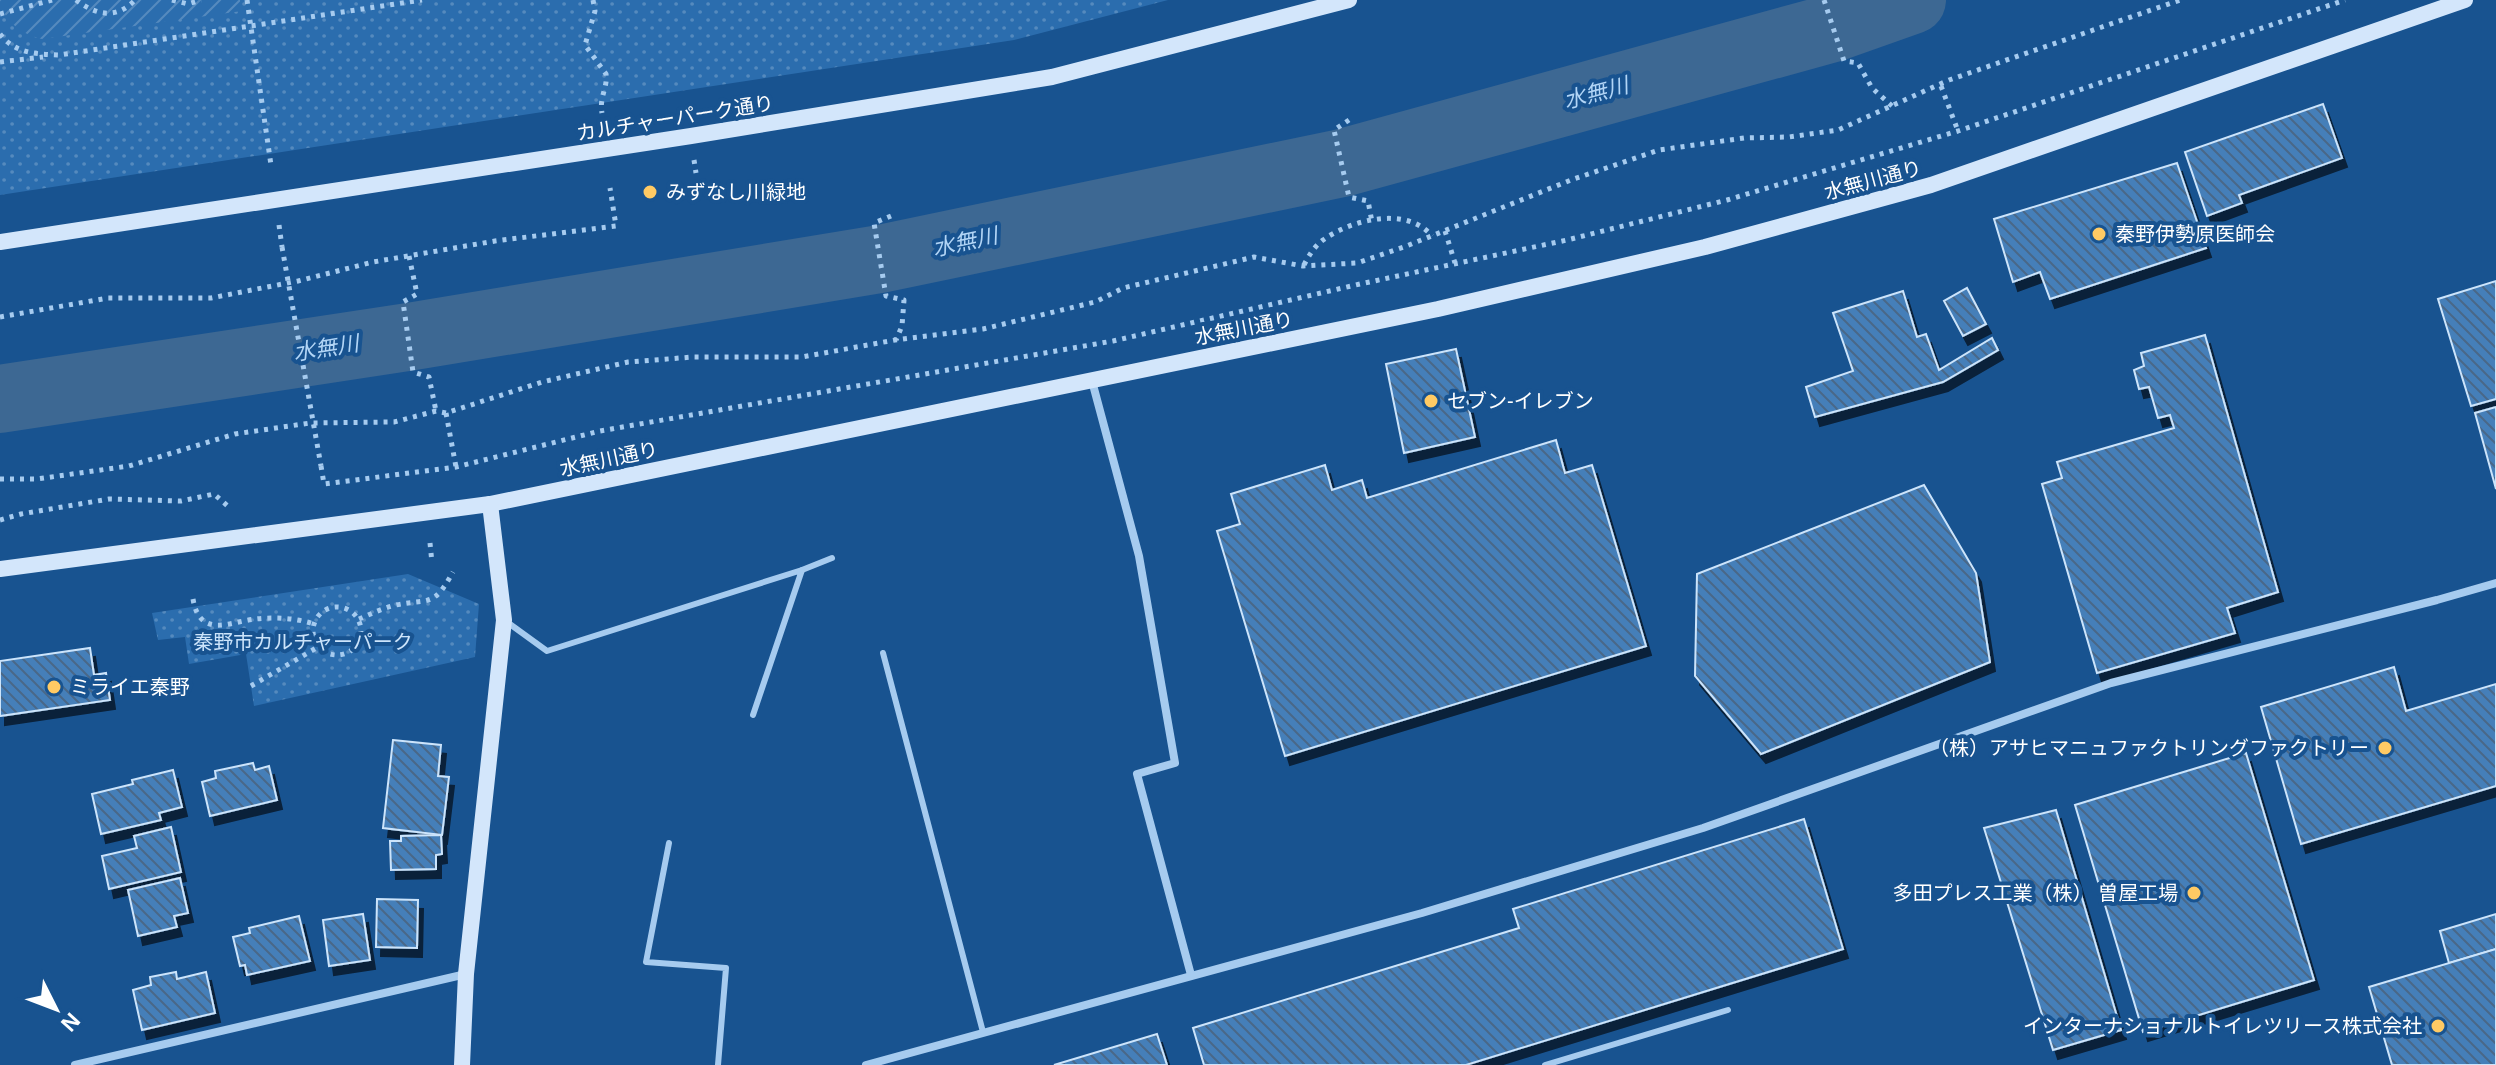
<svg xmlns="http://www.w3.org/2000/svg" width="2496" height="1065" font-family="Arial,'Noto Sans JP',sans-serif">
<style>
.park{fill:url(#park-dots)}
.garden{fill:url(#garden-furrows)}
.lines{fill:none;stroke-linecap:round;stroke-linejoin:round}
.river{stroke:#3d6893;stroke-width:68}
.building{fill:url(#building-back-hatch);stroke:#cce4fb;stroke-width:2;filter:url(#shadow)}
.path{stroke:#a6cbef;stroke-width:5;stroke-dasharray:4 6;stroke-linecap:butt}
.lane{stroke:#a6cbef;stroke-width:6}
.street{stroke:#a6cbef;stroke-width:8}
.secondary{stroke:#d3e6fb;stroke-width:16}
.path-bridge{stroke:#a6cbef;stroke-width:5;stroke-dasharray:4 6;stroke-linecap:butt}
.poi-dot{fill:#ffca64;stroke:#185390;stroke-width:3}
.labels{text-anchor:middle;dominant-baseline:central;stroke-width:8;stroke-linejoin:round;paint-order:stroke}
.street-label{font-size:20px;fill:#fff;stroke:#185390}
.poi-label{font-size:20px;fill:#fff;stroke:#185390;text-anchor:start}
.park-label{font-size:20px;fill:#cce4fb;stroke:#185390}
.water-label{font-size:22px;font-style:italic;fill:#b2d5f6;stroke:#185390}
</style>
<defs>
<pattern id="park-dots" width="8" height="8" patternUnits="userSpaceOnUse" patternTransform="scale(2)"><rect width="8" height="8" fill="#2b6dae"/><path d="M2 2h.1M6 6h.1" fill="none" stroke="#558abe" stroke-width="1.8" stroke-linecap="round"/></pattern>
<pattern id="garden-furrows" width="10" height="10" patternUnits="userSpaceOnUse" patternTransform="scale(2)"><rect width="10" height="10" fill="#2b6dae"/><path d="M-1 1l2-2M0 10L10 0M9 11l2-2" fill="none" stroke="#558abe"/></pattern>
<pattern id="building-back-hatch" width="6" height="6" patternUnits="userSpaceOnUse" patternTransform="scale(2)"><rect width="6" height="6" fill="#457fb9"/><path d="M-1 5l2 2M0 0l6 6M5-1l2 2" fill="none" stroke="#486888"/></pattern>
<filter id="shadow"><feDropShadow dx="5" dy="9" stdDeviation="0" flood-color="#0009"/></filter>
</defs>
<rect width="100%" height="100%" fill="#185390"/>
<g class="park">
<path d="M0,0H1168L1014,40L0,195Z"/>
<path d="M408,574L479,604L475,657L254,706L246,654L189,664L185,637L158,640L152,613Z"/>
</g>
<path class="garden" d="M0,0H240L242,11L42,39C23,35 3,21 0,0Z"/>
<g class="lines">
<path class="river" d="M0,399L408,337L880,259L1342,163L1833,28L1912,0"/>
</g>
<g class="building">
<path d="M2323,104L2342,158L2239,195L2242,203L2207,216L2185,152Z"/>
<path d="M2177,163L2206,248L2050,299L2040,272L2013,282L1994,219Z"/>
<path d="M2496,281V399L2471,406L2438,299Z"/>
<path d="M1967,288L1986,324L1963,336L1944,301Z"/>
<path d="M1903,291L1917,337L1926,334L1939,370L1992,338L1998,350L1943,382L1815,417L1806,387L1853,371L1833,313Z"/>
<path d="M2205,335L2278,592L2227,608L2235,633L2097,673L2042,484L2062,478L2057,462L2174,428L2170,415L2158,418L2149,387L2139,389L2134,370L2144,366L2141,353Z"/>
<path d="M1456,349L1475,437L1404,453L1386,364Z"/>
<path d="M2496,407V489L2475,413Z"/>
<path d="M1556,440L1565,473L1592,465L1646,646L1285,756L1217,531L1240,524L1231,494L1325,465L1332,490L1362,480L1367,498Z"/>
<path d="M1924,485L1976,573L1990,662L1761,754L1695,676L1697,574Z"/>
<path d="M90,648L94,675L106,673L110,700L0,716V661Z"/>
<path d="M2394,667L2406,711L2496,684V786L2301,844L2261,707Z"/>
<path d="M393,740L441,745L438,776L449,777L442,835L383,828Z"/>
<path d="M2246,753L2314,980L2143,1032L2075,805Z"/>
<path d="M253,763L255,770L269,766L277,800L210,816L202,782L216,778L215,771Z"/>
<path d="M173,770L182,807L159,813L161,820L101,834L92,794L133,784L132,780Z"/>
<path d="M2056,810L2121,1030L2053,1050L1984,828Z"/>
<path d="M1804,819L1843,949L1466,1065H1204L1193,1028L1519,928L1513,909Z"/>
<path d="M171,827L181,872L109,889L102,856L137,848L134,836Z"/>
<path d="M441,835L442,854L436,855V869L391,870L390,841H401V836Z"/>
<path d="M180,878L188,913L174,916L177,927L138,936L128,890Z"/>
<path d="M377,899L418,900L417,948L376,947Z"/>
<path d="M363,914L370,960L329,966L323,920Z"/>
<path d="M2496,914V949L2449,963L2440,931Z"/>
<path d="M299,916L310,961L247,975L245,965L240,966L233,937L250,933L249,928Z"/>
<path d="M2496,949V1065H2392L2369,987Z"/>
<path d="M176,972L177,979L206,972L215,1013L142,1030L133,990L151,985L150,977Z"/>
<path d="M1157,1034L1167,1065H1054Z"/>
</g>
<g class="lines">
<g class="path">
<path d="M76,0C96,15 116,20 135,0"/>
<path d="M172,0L188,4L201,0"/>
<path d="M247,0L271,165"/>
<path d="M593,0L595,11L585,45L606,74C608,87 599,97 602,113"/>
<path d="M1824,0L1844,61L1858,63L1872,88L1892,106"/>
<path d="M0,14L52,0"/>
<path d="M0,34C15,54 37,54 59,55L422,0"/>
<path d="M0,62L43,57"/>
<path d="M1941,86L1958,131"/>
<path d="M1349,120L1334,130L1349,197L1368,201L1372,222"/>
<path d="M694,160L696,173"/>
<path d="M891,216L874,223L886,296L904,300L902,326L896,340"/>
<path d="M279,225L282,247"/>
<path d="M1445,231L1455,263"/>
<path d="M409,256L417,294L403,302L413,372L429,377L436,411"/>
<path d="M1304,265C1309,255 1314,247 1323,240C1352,219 1407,206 1432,236"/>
<path d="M0,317L108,298H211L298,281L373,262L495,241L616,226L610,188"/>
<path d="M446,413L456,467"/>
<path d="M321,466L324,484L456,467L600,431L1113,341L1360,284L1567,240L1727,200L1958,131L2345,0"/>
<path d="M0,479H37L129,466L235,434L310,423L394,422L436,411L446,413L542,382L628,362L693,357H802L895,340L983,329L1095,302L1123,288L1254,257L1303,266L1357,263L1404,247L1571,180L1659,150L1744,138L1789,137L1838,130L1949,80L2180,0"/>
<path d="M0,520L21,514L109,499L181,501L214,494L230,508"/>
<path d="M430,543L432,563"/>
<path d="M193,599C200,640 231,621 256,619C275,617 296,618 314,624"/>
<circle cx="337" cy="631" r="24"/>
<path d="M359,619C371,614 383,608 396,605C431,598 433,608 453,572"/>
<path d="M251,686L318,647"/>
</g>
<g class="lane">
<path d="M802,570L832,558"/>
<path d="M507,622L547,651L802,570L753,715"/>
<path d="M883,653L983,1032"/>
<path d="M669,843L646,962L726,968L718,1065"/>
<path d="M1545,1065L1728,1010"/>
</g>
<g class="street">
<path d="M1092,381L1139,556L1175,763L1137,774L1191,975"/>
<path d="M75,1065L466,974"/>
<path d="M866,1065L1422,913L1703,828L2111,683L2437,600L2496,583"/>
</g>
<g class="secondary">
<path d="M0,242L691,136L1052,77L1349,0"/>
<path d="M0,569L490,504L1438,309L1705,247L1931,185L2465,0"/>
<path d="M462,1065L466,974L504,620L490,504"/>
</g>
<path class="path-bridge" d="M282,247L321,466"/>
</g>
<g class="poi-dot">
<circle cx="650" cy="192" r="8"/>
<circle cx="2099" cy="234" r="8"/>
<circle cx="1431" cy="401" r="8"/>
<circle cx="54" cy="687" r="8"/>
<circle cx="2385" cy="748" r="8"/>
<circle cx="2194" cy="893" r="8"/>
<circle cx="2438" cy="1026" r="8"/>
</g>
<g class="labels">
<g class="street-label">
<text transform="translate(675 118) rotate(-9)">カルチャーパーク通り</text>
<text transform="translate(1873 180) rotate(-15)">水無川通り</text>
<text transform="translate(1244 328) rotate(-11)">水無川通り</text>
<text transform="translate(609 459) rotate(-12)">水無川通り</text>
</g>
<g class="poi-label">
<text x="666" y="192">みずなし川緑地</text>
<text x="2115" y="234">秦野伊勢原医師会</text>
<text x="1447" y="401">セブン-イレブン</text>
<text x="70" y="687">ミライエ秦野</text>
<text x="2369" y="748" text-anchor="end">（株）アサヒマニュファクトリングファクトリー</text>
<text x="2178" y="893" text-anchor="end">多田プレス工業（株） 曽屋工場</text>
<text x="2422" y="1026" text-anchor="end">インターナショナルトイレツリース株式会社</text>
</g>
<g class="park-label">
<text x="303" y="642">秦野市カルチャーパーク</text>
</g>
<g class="water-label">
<text transform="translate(1596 93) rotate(-15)">水無川</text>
<text transform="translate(965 242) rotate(-12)">水無川</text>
<text transform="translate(326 348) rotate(-9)">水無川</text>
</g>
</g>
<g transform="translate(56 1009) rotate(132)" stroke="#185390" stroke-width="6" paint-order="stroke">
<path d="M0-6L14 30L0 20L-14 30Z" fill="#ffffff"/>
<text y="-12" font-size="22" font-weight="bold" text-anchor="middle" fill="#ffffff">N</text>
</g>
</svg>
